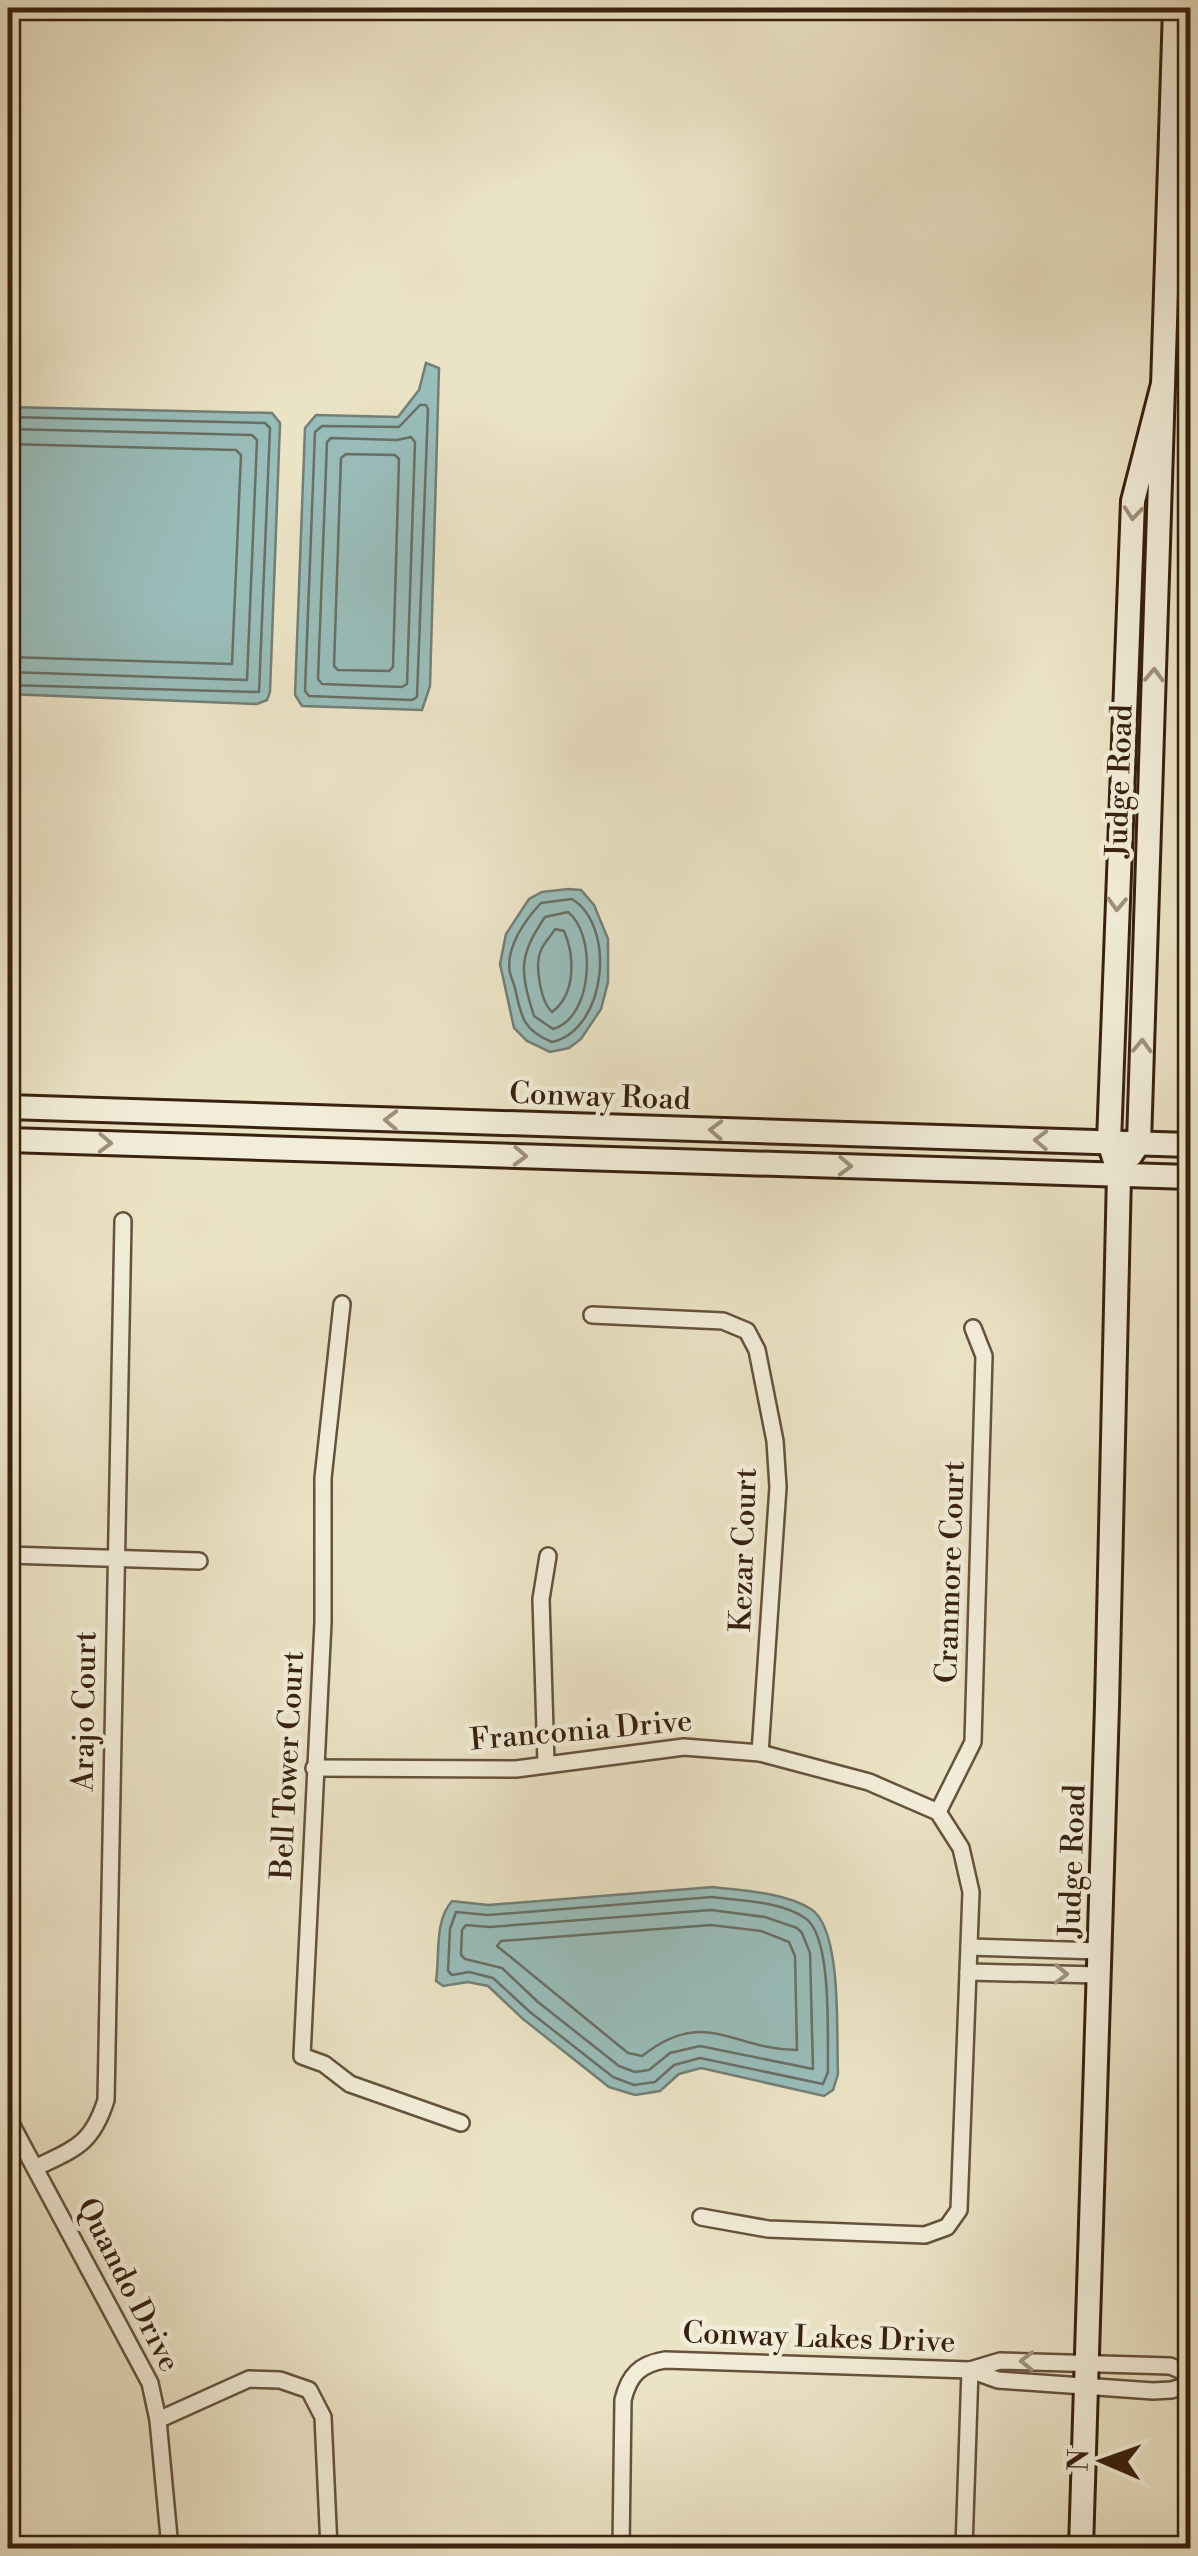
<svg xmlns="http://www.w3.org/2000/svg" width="1198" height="2556" font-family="'Libre Bodoni',serif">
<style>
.water{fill:#99bdba;stroke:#737f76;stroke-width:2.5}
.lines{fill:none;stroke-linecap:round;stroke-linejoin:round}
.shore{stroke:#696f64;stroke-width:2.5}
.street-casing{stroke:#66523c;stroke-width:20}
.secondary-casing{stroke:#39210f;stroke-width:28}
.street{stroke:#f2edd9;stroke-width:15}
.secondary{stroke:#f2edd9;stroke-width:22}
.oneway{stroke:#9f917e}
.labels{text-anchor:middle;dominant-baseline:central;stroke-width:9;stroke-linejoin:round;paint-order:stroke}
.street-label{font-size:30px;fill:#39210f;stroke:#f2edd9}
</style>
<rect width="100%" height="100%" fill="#ebe3c5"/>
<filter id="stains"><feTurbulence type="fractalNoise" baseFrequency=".002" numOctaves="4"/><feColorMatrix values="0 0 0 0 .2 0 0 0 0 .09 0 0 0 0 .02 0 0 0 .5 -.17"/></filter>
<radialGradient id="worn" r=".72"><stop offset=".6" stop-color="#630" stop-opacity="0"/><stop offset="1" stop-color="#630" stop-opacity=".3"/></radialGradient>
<g class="water">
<path d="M8,8H238L237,16L230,20L8,14Z"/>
<path d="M426,363L439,368L430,686L422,710L302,706L295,695L305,428L316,415L398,417L419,390Z"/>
<path d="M8,407L272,413L280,423L270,692L267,700L257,704L8,694Z"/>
<path d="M568,889L581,890L594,905L608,939V982L601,1009L581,1039L569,1048L550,1052L527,1041L514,1028L500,964L506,934L529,899L542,892Z"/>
<path d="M713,1887C744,1891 784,1892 811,1909C843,1930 836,2037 838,2074L833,2090L824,2096L701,2068L679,2074L660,2091L635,2095L609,2087L523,2019L488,1986L468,1982L443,1986L436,1981C440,1955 434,1921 452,1901L488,1905Z"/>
</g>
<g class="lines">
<g class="shore">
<path d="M420,405H426L428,409L417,697L412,700L309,696L305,691L315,432L322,426L399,427Z"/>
<path d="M8,417L265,423L270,428L259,692L8,685"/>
<path d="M8,429L252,435L257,440L247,680L8,672"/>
<path d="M411,437L415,442L407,684L402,687L322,684L318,679L327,442L331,438L397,440Z"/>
<path d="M8,444L236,450L241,455L232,664L8,657"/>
<path d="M346,454L395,455L399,459L393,667L389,671L338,670L334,666L341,458Z"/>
<path d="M572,899C617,927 606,1030 552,1042C523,1031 521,1016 515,988C514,983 511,978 510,973C505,948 525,920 541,903Z"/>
<path d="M568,912C597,935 593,1018 553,1029L534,1016C520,971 518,957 545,917Z"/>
<path d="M555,929L564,931C575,956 576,994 552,1012C541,1002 534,965 541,950C544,943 551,936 555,929Z"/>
<path d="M712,1897C741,1901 780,1901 805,1918C833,1936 827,2039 828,2072L823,2084L700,2058L674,2065L655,2082L634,2085L613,2077L530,2012L493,1978L469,1972L452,1975L448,1971L450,1929L456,1912L488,1915Z"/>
<path d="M711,1910L765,1917L797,1928L802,1933L810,1953L813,2069L700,2046L670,2053L649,2070L635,2072L619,2066L538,2002L502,1968L465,1959L461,1955L462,1930L466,1925L490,1927Z"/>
<path d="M711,1925L761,1931L789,1942L795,1956L797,2050C733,2050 705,2006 642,2056L628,2053L497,1946L501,1941Z"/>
</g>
<g class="street-casing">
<g id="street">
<path d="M342,1304L323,1478V1622L302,2056L324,2064L350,2084L461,2123"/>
<path d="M592,1315L723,1321L747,1331L757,1350L775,1441L778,1487L760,1753"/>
<path d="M8,1555L199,1561"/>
<path d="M546,1763L541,1599L548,1556"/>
<path d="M314,1768L516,1769L684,1747L760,1753L869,1782L938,1812L961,1848L971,1892L959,2210L947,2227L925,2235L768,2229L701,2217"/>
<path d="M938,1812L973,1742L984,1356L973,1328"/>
<path d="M969,1947L1100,1951"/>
<path d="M968,1972L1099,1975"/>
<path d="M8,2118L150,2383L158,2420L170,2548"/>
<path d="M37,2167C76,2148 92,2144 106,2100L123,1221"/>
<path d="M970,2370L1000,2361L1170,2366L1190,2374"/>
<path d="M158,2420L249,2379L280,2380L309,2390L323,2417L329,2548"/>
<path d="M621,2548L623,2400C629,2375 640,2364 665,2360L970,2370L998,2380L1153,2391L1171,2390L1190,2385"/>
<path d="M964,2548L970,2370"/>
</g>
</g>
<g class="secondary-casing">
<g id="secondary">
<path d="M8,1107L1190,1145"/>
<path d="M8,1140L1190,1177"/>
<path d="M1131,1155L1139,1143L1175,8"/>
<path d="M1081,2548L1107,1706L1119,1174L1109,1142L1133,501L1163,384"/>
</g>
</g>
<use href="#street" class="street"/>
<use href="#secondary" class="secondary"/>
</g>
<defs><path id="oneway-chevron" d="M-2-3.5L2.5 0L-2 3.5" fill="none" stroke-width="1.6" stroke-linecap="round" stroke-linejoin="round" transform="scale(2.5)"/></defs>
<g class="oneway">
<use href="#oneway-chevron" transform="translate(1133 513) rotate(95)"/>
<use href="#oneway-chevron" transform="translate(1154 675) rotate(-88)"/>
<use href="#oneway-chevron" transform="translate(1117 904) rotate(92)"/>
<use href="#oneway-chevron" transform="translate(1142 1046) rotate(-88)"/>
<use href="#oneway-chevron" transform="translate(391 1120) rotate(-178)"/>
<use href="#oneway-chevron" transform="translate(716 1130) rotate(-178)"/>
<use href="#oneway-chevron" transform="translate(1041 1140) rotate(-178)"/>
<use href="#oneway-chevron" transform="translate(105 1143) rotate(2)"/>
<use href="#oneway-chevron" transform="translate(520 1156) rotate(2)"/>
<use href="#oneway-chevron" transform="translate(845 1166) rotate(2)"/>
<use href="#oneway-chevron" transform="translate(1061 1974) rotate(1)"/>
<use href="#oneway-chevron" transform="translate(1027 2361) rotate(-179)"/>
</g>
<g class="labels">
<g class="street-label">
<text transform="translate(1120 781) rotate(-88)">Judge Road</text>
<text transform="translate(600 1097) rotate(2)">Conway Road</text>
<text transform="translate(744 1550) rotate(-88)">Kezar Court</text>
<text transform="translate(951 1572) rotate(-88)">Cranmore Court</text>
<text transform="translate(85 1711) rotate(-89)">Arajo Court</text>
<text transform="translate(581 1731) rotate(-5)">Franconia Drive</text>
<text transform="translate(288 1765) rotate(-87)">Bell Tower Court</text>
<text transform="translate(1073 1861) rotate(-88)">Judge Road</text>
<text transform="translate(128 2285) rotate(63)">Quando Drive</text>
<text transform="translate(819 2338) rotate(2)">Conway Lakes Drive</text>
</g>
</g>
<rect width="1198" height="2556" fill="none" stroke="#ebe3c5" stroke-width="40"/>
<rect x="10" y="10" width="1178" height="2536" fill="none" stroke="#39210f" stroke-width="5"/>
<rect x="20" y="20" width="1158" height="2516" fill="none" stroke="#39210f" stroke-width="2.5"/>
<g transform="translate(1103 2461) rotate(272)" stroke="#f2edd9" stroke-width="8" paint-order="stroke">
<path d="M0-8L18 38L0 25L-18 38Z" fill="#39210f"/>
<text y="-15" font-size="28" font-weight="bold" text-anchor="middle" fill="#39210f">N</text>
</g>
<rect width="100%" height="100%" filter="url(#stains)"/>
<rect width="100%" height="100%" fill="url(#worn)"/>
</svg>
